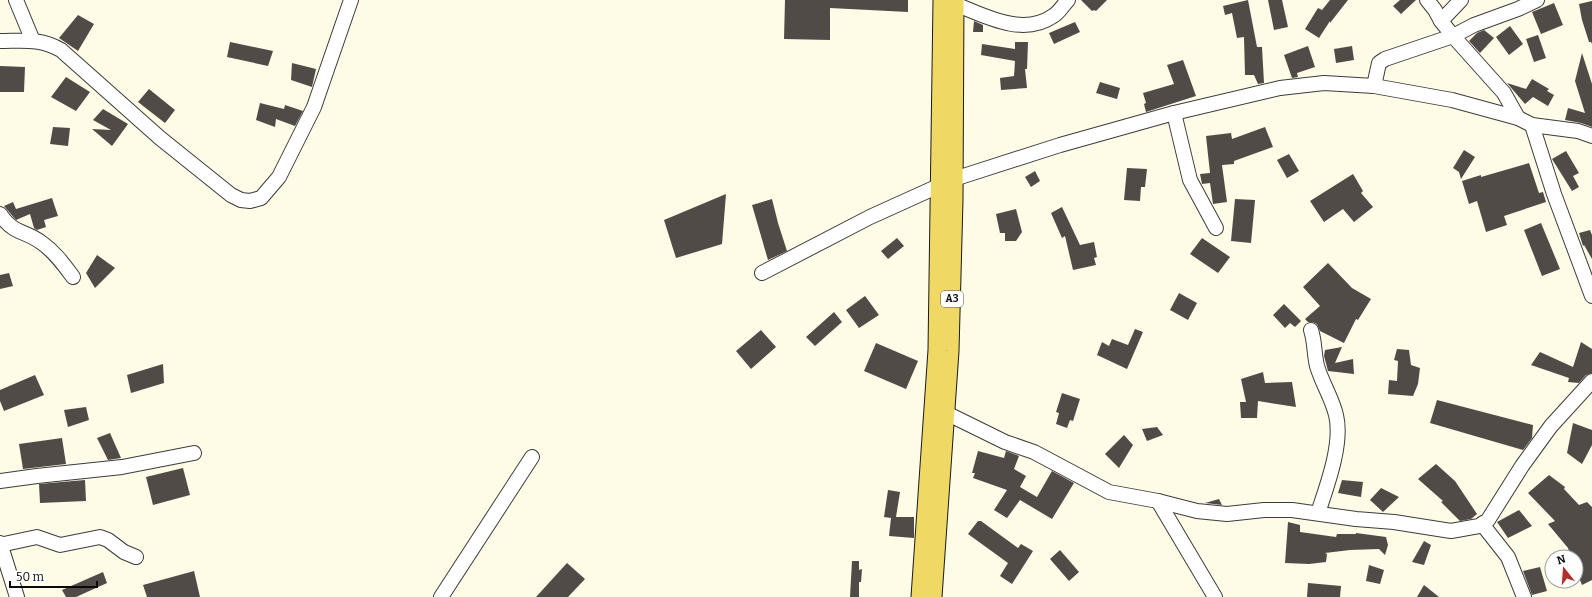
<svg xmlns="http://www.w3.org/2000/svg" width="1592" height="597" font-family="Bitter,serif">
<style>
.building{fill:#514b47}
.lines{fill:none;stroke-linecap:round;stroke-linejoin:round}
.minor-casing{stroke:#3c3c3c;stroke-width:16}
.major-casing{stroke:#1a1a1a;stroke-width:19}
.minor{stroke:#fff;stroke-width:14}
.major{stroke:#f0d865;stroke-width:17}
.labels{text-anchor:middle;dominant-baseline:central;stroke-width:4;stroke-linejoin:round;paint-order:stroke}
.shield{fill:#fff;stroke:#535353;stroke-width:1}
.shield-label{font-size:10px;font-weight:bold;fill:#090909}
</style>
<rect width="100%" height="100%" fill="#fefbe7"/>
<g class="building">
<path d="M785,0H908V12L830,8V40L784,39Z"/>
<path d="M1081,0H1107L1096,11L1094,10L1092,11Z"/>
<path d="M1248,0L1257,47H1262L1264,83L1258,84L1254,75H1245L1244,37L1237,38L1232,13L1225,15L1223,6Z"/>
<path d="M1268,0H1282L1288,27L1274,30Z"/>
<path d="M1330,0H1348L1330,23V21L1319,38L1305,29L1318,8L1322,10Z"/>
<path d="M1400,0H1416L1401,14L1393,6Z"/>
<path d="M1592,1V44L1591,42H1589L1582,20L1579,4Z"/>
<path d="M1554,3L1563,25L1541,34L1532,12Z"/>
<path d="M78,15L94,24L78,51L59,38Z"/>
<path d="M974,21L983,25V32H973Z"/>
<path d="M1075,22L1080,32L1054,44L1049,33Z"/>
<path d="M1510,26L1523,44L1509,55L1496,37Z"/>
<path d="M1484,30L1494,38L1480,53L1469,41L1477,33Z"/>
<path d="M1538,35L1546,58L1534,62L1526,39Z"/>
<path d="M230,42L273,51L268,66L227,57Z"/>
<path d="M1015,42H1028L1027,69H1025L1027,88L1001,90L1000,78L1014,76L1015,61L981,55L982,44L1015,49Z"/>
<path d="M1308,46L1315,67L1297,73L1298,77L1292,78L1284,55Z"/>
<path d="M1352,46L1354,60L1336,63L1334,49Z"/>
<path d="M1582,53L1592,84V127L1581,123L1565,120L1568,108L1585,113L1575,81Z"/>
<path d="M1183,60L1196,96L1146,112L1144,104L1146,103L1143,93L1174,84L1167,65Z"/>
<path d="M292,63L316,69L312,87L291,80Z"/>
<path d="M0,66L25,67L24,92H0Z"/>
<path d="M66,77L90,92L76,111L51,97Z"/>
<path d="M1532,79L1549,89L1547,91L1554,95L1548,106L1533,97L1525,104L1507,83L1526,89Z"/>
<path d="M1100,82L1120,88L1117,99L1096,93Z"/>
<path d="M149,89L175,110L165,123L138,102Z"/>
<path d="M260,103L284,109L285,105L303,111L295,126L276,119L275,127L256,120Z"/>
<path d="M103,109L128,124L112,146L92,129L111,130L93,120Z"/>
<path d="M53,127L70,128L68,146L50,144Z"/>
<path d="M1265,127L1273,147L1234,161V164L1222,165L1227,202L1213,204L1210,183L1202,184L1200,174L1210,173L1206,136L1231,133L1232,139Z"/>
<path d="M1464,150L1475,157L1461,179L1459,172L1453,168Z"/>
<path d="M1566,151L1579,173L1573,176L1579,187L1572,191L1552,159Z"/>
<path d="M1289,154L1299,171L1287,178L1277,160Z"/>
<path d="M1529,163L1539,193L1543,192L1546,202L1504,216L1507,225L1486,232L1477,201L1469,204L1462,181L1481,175V177Z"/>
<path d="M1127,168L1147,169L1145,187H1141L1140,201L1124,200Z"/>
<path d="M1035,171L1040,181L1031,187L1025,177Z"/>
<path d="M1353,174L1363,191L1361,193L1373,207L1354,222L1343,209L1324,222L1310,201Z"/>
<path d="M726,194L722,244L676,258L664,220Z"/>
<path d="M52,198L58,216L44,220L46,227L37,230L34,228L30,214L16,220L4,206L13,202L16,209Z"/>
<path d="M772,199L778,223L787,251L768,260L752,205Z"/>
<path d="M1235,199L1255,200L1251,243L1231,241Z"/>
<path d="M1062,207L1080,245L1094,242L1097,257L1094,258L1096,265L1073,270L1065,236L1062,238L1051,213Z"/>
<path d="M1016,209L1022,232L1016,241H1005V233H1000L996,214Z"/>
<path d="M1541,223L1560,269L1542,276L1524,230Z"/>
<path d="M1590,230L1592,235V259L1584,245L1583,246L1579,233Z"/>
<path d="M897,238L904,246L888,259L881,251Z"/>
<path d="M1202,238L1230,257L1218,273L1190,254Z"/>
<path d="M97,255L115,268L95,288L86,273Z"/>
<path d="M1328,263L1352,288L1371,299L1358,320L1356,319L1344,343L1320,331L1317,324L1313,322H1308L1305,319L1320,306L1303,287Z"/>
<path d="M9,273L13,286L0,289V275Z"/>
<path d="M1179,293L1197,303L1188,320L1170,310Z"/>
<path d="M865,296L879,315L859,328L846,310Z"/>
<path d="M1284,304L1301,321L1295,327L1290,323L1285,328L1273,315Z"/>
<path d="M834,312L842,322L815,346L806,337Z"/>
<path d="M1135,329L1143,332L1127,369L1097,355L1102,342L1109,346L1112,339L1128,345Z"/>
<path d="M761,330L776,347L751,369L736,351Z"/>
<path d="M1581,342L1592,349V373L1586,375L1579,383L1568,382L1569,378L1531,365L1540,352L1573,367Z"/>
<path d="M876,343L918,361L906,389L864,371Z"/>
<path d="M1342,347L1335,363L1353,359L1354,374L1328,371L1324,356L1325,350Z"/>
<path d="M1397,349L1409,350L1411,365L1420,368L1418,384L1413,396L1388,394L1389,380L1397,381L1398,361L1394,360Z"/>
<path d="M163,364L164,383L131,393L127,375Z"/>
<path d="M1263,372L1265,383L1292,382L1296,407L1258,401L1257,418H1241L1240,402H1246L1241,379Z"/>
<path d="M35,375L44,395L4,411L0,401V390Z"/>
<path d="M1062,393L1080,399L1073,421L1070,420L1067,428L1056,424L1059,413L1056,412Z"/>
<path d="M1437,400L1533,425L1532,438L1523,450L1430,423Z"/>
<path d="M86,407L89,420L68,427L64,410Z"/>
<path d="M1573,423L1592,430V445L1582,464L1567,453Z"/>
<path d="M1157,427L1163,435L1147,441L1142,429Z"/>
<path d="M110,433L121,458L108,460L97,438Z"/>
<path d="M1124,435L1133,445L1119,468L1105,454Z"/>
<path d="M62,438L66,464L23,469L19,444Z"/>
<path d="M978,451L1004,458L1006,451L1019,456L1014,469L1026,476L1020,487L1037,497L1052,471L1074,483L1052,519L1020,500L1007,518L994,510L1007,490L973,478L975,473H972Z"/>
<path d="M1436,464L1455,481L1477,514L1471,519L1460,521L1441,502L1443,501L1418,479Z"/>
<path d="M183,468L190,495L153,505L146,477Z"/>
<path d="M1549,475L1565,487L1564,489L1579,505L1587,502L1592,507V580L1582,585L1576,570V557H1571L1568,548L1548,524L1555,521L1528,493Z"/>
<path d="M85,480L86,501L40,503L39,484Z"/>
<path d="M1342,480L1363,482L1361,497L1338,493Z"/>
<path d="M1381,488L1399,497L1383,512L1370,500Z"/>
<path d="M888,490L900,492L896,517H914V538L889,536L891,518L884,517Z"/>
<path d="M1219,499L1222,505L1205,503Z"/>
<path d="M1519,510L1532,526L1508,538L1497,522Z"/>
<path d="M978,521H981L1018,548L1021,544L1033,551L1012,584L1000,576L1008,563L968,534Z"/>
<path d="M1288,522L1300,525V532L1336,537L1337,534H1356V533L1386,537L1388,545L1385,555L1379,549L1350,550L1325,553L1327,554L1326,562L1309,564L1285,563Z"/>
<path d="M1424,541L1431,545L1424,565L1412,562Z"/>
<path d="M1060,550L1079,572L1069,581L1050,559Z"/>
<path d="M852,561H859V570L862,569L861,582H859V597H850Z"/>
<path d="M567,563L585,579L568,597H536Z"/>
<path d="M1369,565L1384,570L1380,584L1366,581Z"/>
<path d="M1540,567L1547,591L1532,595L1523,571Z"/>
<path d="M194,571L200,597H147L143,585Z"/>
<path d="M103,572L107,583L76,597H66L62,590Z"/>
<path d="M1308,583L1341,586L1340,597H1307Z"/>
<path d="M1424,585L1439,597H1417Z"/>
</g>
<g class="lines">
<g class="minor-casing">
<g id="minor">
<path d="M16,0L33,41"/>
<path d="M1427,0L1435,10L1441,21L1453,36L1504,93L1518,118"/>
<path d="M955,4C985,16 1023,37 1053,16C1059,13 1063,5 1068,0"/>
<path d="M1441,21L1461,0"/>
<path d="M0,41C23,41 40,38 61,50L160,138L231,195L241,200L250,201L261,198L279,177L314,107L351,0"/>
<path d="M1374,86L1379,63L1385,59L1453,36L1474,25L1518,9L1537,0"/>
<path d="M1174,113L1190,180L1216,228"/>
<path d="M1532,125L1554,194L1592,296"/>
<path d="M0,214C14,235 25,230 42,243C55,252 64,265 73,277"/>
<path d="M762,273L870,217L954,179L1060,145L1174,113L1280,88L1324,83L1374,86L1452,100L1518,118L1532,125L1578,131L1592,136"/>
<path d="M1311,330C1315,342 1314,354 1317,366C1322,383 1332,398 1336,415C1343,443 1327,486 1318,513"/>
<path d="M946,413L1005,442L1034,452L1109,492L1158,501L1197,511L1227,514L1264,510H1292L1356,519L1394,522L1451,531L1479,526L1488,520L1522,466L1551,426L1592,381"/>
<path d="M0,481L37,476L122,467L194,453"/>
<path d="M1158,501L1215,597"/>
<path d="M1482,524L1508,557L1524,597"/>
<path d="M0,543L17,597"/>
<path d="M0,545L37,537L60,545L100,537L108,540L124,552L136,557"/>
<path d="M441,597L532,457"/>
</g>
</g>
<g class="major-casing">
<g id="major">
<path d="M920,597L937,350L942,0"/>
<path d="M933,597L950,351L954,200L955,0"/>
</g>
</g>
<use href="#minor" class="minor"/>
<use href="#major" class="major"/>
</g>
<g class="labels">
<rect class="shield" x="941" y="291" width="22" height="16" rx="3"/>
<g class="shield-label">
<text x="952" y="299">A3</text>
</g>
</g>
<g transform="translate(1564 569) rotate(343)"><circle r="19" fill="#ffffff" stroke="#9d9d9d"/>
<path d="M0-3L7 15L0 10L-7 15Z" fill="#b02e2b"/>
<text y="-6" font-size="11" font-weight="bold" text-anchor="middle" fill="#090909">N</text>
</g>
<path d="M10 581v6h87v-6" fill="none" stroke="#090909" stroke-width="2"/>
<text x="16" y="581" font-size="12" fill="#090909" stroke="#ffffff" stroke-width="3" paint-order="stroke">50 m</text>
</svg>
